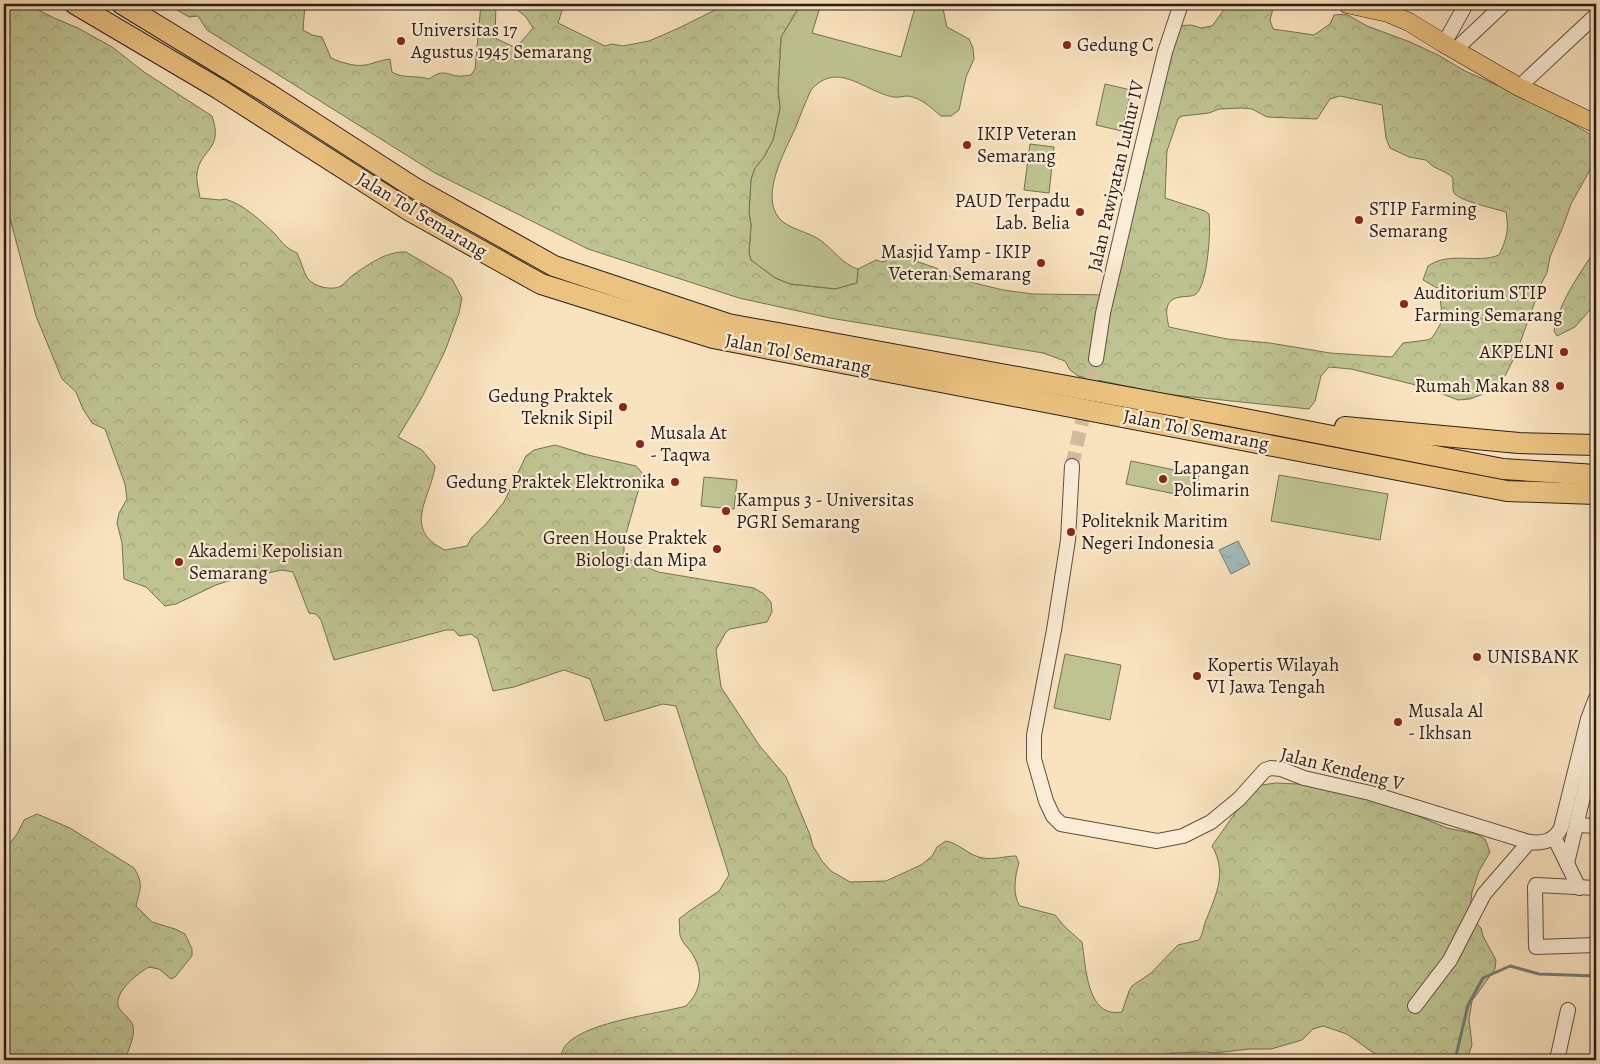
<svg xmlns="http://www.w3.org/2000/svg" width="1600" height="1064" font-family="Alegreya,serif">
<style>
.grass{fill:#bec491;stroke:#747155}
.forest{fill:url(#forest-crowns);stroke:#747155;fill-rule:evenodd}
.water{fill:url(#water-ripples);stroke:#727d7a}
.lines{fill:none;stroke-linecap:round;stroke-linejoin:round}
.stream{stroke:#727d7a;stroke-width:3}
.minor-tunnel{stroke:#d0bc9d;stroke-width:14;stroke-dasharray:14 7;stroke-linecap:butt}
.minor-casing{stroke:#5e4f42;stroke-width:16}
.major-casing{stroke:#2b1e19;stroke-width:19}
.highway-casing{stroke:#2b1e19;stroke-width:22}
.minor{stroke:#fbedd5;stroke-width:14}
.major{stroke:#ecc27f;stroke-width:18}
.highway{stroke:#ecc27f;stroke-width:20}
.poi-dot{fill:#8f2418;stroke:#fbedd5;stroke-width:2}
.labels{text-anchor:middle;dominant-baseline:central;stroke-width:4.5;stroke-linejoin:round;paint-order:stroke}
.poi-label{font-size:19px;fill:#2b1e19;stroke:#fbedd5;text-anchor:start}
.street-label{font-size:19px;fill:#2b1e19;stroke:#fbedd5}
</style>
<defs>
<pattern id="forest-crowns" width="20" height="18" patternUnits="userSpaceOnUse" patternTransform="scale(1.25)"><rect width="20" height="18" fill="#bec491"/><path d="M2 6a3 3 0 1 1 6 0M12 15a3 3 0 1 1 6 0" fill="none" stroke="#a3a87c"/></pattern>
<pattern id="water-ripples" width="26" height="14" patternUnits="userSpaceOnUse" patternTransform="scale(1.25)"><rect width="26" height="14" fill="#a1bcba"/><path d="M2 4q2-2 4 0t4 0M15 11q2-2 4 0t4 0" fill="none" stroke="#8ba19f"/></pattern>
</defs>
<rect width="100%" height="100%" fill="#f9e3be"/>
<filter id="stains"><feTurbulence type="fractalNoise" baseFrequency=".004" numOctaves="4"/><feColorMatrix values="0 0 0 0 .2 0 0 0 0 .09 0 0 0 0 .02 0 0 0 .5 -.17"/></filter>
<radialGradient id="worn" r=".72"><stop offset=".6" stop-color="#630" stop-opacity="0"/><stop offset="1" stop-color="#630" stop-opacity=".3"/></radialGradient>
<g class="grass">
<path d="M801,4H821L812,33L901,57L916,4H942L947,27L969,39L973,48L974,59L966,77L959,110L951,116H941C931,108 922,98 908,96C903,96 898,98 893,97C864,91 837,60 811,90C805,103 800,116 795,129C785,151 760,195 779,218C788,229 809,232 820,240C833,249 843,265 858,269L857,283L835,289L790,284L775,278L751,260L749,253L751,225L749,213L751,179L755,168L764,157L773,140L780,108L778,90L781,37Z"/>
<path d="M1105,84L1131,90L1122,131L1096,125Z"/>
<path d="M1030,144L1054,147L1049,193L1024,190Z"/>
<path d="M1131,461L1199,475L1195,498L1126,484Z"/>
<path d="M1279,475L1388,494L1380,540L1271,521Z"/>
<path d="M704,477L737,480L734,509L701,506Z"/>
<path d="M1065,654L1121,665L1110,720L1054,708Z"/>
</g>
<g class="forest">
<path d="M4,4H27L54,18L78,28L112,47L144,72L212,116C224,151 200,148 197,174C196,181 199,190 200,198L220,200L225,199C243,204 260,220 274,233C283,243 284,247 297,253C301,261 303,271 308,279C315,287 332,291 341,286C345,283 349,278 353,275C368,265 386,251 406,252L452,279L462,298L459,313L445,351L421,399L398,437L422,450L435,466C431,498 401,529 445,550L467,546L472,537L485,525L504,502L526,456L534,450L555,445L588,455L636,466L643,474L624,541V557L658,572L754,588L764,594L771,602L772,612L767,622L730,629L726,632L716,650L721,687L759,745L786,777L810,835L813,846L822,861L831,871L850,882L886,881L921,865L932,856L937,847L946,841C959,843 969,856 983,858C994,860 1005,856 1016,856L1019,863C1015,875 1012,895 1020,906L1055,915L1065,927L1082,942C1086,965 1086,1019 1122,1012L1129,991L1132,986L1151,973L1178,945L1199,940C1204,932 1203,925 1207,918C1217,892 1227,872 1212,846L1252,789L1262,785L1276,783L1297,784L1349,794L1391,805L1447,828L1476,834L1485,839L1490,852L1479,871L1472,892L1470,910L1474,920L1481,928L1483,936L1496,960L1495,969L1472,1001L1469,1019L1472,1045L1467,1060H1370L1375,1054L1347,1034L1323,1026L1313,1029L1302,1040L1271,1049H1249L1215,1053L1205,1052L1173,1053L1144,1060H562C562,1058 561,1055 562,1052C571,1023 659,1014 686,1006C702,990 704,971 691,952C687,946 682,943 680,935C679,931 680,924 679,919L688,912L719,891L729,875L676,706L663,704L605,721L590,679L564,670L514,687L493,691L478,639L471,634L459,636L454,630H446L334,660L321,620L316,614L309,613L293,572L282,570L228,581L216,585L176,604L165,606L146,587L124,579L122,543L117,523L119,513L127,499L125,484L105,429L92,423L83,409L76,392L62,379L36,316L4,196Z"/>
<path d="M167,4H305L303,30L312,35L322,37L331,58C343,63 357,68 370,64C377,62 382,60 390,59L392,72C402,79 418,75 429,79C443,69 444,74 458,76C461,77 467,75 471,75L475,69L481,4H496L495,38L516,48L533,28L526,17L510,4H562L563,8L558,23L605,46L612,44L623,46L649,41L679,28L727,4H801L781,37L778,90L780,108L773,140L764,157L755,168L751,179L749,213L751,225L749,253L751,260L775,278L790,284L835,289L857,283L858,269L876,260L882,262L899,257H904L936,268L954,278L1003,290L1033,294L1111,295L1178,26L1191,25L1201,28L1212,26L1223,11L1224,4H1273L1274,5L1270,20L1273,29L1314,35L1330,24L1334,15L1346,14L1367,26L1410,42L1438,55L1465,71L1536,102L1588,133L1595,140L1596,159L1571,204L1564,224L1550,257L1547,273L1542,282L1516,354L1499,388L1470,399L1458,400L1424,387L1351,369L1329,367L1321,376L1315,401L1309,409L1164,394L1078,376L1070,370L1065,361L1043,353L830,318L739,298L588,249L435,173L207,30L198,16L189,17ZM1340,96L1382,105L1386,138L1390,148L1409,157L1426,160C1436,171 1444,169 1453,178C1453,183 1452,191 1455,194C1461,201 1496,209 1506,212C1509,230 1507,238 1499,255C1477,264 1449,251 1428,266L1423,280L1439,289L1442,314L1440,325L1432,338L1427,340L1403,343L1392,357L1330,353L1270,343L1227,339L1169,327C1166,314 1163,299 1181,297C1186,296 1192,297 1196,294C1208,284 1211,229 1209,214L1205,211L1165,198L1167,151L1178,119L1182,116L1209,113L1219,109L1242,108L1252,109L1267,117L1317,119L1330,99Z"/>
<path d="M1596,249V303L1575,327L1557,336L1554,331C1559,302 1580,273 1596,249Z"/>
<path d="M37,814L70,828L134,868C144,884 140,889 136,906L152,922L175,929L185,934L192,949V956L175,977L171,979L159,969L149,967C138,973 112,993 119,1008C123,1014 131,1019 133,1026C135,1038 128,1050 125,1060H4V889L7,885L8,880L4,873V851L17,834L24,820Z"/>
</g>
<path class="water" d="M1238,541L1250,564L1231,574L1219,550Z"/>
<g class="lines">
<path class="stream" d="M1455,1060L1468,1005L1483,978L1510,966L1539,974L1596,976"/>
<path class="minor-tunnel" d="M1072,466L1096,359"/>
<g class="minor-casing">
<g id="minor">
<path d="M1443,43L1450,33L1466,4"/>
<path d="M1455,50L1504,4"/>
<path d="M1519,87L1596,15"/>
<path d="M1096,359L1103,313L1140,155L1165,52L1181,4"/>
<path d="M1072,466L1068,540L1054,630L1034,735V759L1046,801L1053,816L1061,824L1157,841L1183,836L1211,822L1239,799L1265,770L1271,768L1281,769L1304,778L1370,793L1529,842C1543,844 1554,841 1561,828L1588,719L1596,698"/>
<path d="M1578,825L1596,826"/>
<path d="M1554,837L1579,888"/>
<path d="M1567,863L1596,743"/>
<path d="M1596,888L1536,885L1535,887L1536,947L1596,945"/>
<path d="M1415,1006L1450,960L1484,894L1529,842"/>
<path d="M1557,1060L1568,1010"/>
</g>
</g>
<g class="major-casing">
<path id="major" d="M1347,4L1388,13L1409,22L1443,43L1519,87L1596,124"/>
</g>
<g class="highway-casing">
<g id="highway">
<path d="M75,4L219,89L410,211L541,284L713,338L1507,491L1596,494"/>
<path d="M122,4L269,94L413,187L554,266L728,324L1219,414L1503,469L1596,475"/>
<path d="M1345,427L1519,443L1596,445"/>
</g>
</g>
<use href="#minor" class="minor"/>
<use href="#major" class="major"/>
<use href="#highway" class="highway"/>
</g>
<g class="poi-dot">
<circle cx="401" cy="41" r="5"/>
<circle cx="1067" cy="45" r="5"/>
<circle cx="967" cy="145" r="5"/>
<circle cx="1080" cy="212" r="5"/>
<circle cx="1359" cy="220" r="5"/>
<circle cx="1041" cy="263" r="5"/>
<circle cx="1404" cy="304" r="5"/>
<circle cx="1564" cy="352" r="5"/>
<circle cx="1560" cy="386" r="5"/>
<circle cx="623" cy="407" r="5"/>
<circle cx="640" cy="444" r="5"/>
<circle cx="1163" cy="479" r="5"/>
<circle cx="675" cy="482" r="5"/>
<circle cx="726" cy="511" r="5"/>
<circle cx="1071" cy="532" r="5"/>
<circle cx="717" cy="549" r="5"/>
<circle cx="179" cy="562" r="5"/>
<circle cx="1477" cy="657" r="5"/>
<circle cx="1197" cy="676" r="5"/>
<circle cx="1398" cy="722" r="5"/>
</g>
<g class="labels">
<g class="poi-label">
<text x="411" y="30">Universitas 17<tspan x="411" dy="22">Agustus 1945 Semarang</tspan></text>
<text x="1077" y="45">Gedung C</text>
<text x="977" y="134">IKIP Veteran<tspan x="977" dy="22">Semarang</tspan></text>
<text x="1070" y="201" text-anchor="end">PAUD Terpadu<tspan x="1070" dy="22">Lab. Belia</tspan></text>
<text x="1369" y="209">STIP Farming<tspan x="1369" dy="22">Semarang</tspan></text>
<text x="1031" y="252" text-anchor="end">Masjid Yamp - IKIP<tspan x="1031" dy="22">Veteran Semarang</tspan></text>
<text x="1414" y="293">Auditorium STIP<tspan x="1414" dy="22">Farming Semarang</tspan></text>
<text x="1554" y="352" text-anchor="end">AKPELNI</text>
<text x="1550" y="386" text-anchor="end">Rumah Makan 88</text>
<text x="613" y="396" text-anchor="end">Gedung Praktek<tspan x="613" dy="22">Teknik Sipil</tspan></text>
<text x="650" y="433">Musala At<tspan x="650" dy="22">- Taqwa</tspan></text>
<text x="1173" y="468">Lapangan<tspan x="1173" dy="22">Polimarin</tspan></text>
<text x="665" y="482" text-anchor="end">Gedung Praktek Elektronika</text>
<text x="736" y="500">Kampus 3 - Universitas<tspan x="736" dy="22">PGRI Semarang</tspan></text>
<text x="1081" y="521">Politeknik Maritim<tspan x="1081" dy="22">Negeri Indonesia</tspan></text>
<text x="707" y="538" text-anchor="end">Green House Praktek<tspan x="707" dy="22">Biologi dan Mipa</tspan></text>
<text x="189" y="551">Akademi Kepolisian<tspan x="189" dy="22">Semarang</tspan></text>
<text x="1487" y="657">UNISBANK</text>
<text x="1207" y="665">Kopertis Wilayah<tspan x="1207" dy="22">VI Jawa Tengah</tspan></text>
<text x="1408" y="711">Musala Al<tspan x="1408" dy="22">- Ikhsan</tspan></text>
</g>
<g class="street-label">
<text transform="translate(1116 176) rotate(-77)">Jalan Pawiyatan Luhur IV</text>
<text transform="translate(422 215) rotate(31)">Jalan Tol Semarang</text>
<text transform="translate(798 354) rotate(11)">Jalan Tol Semarang</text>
<text transform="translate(1196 430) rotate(11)">Jalan Tol Semarang</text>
<text transform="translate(1342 769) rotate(14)">Jalan Kendeng V</text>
</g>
</g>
<rect width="1600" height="1064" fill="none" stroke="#f9e3be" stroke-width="20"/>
<rect x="5" y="5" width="1590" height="1054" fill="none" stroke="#2b1e19" stroke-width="2.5"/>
<rect x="10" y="10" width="1580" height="1044" fill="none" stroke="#2b1e19"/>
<rect width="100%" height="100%" filter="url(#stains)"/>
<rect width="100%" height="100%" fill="url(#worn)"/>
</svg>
